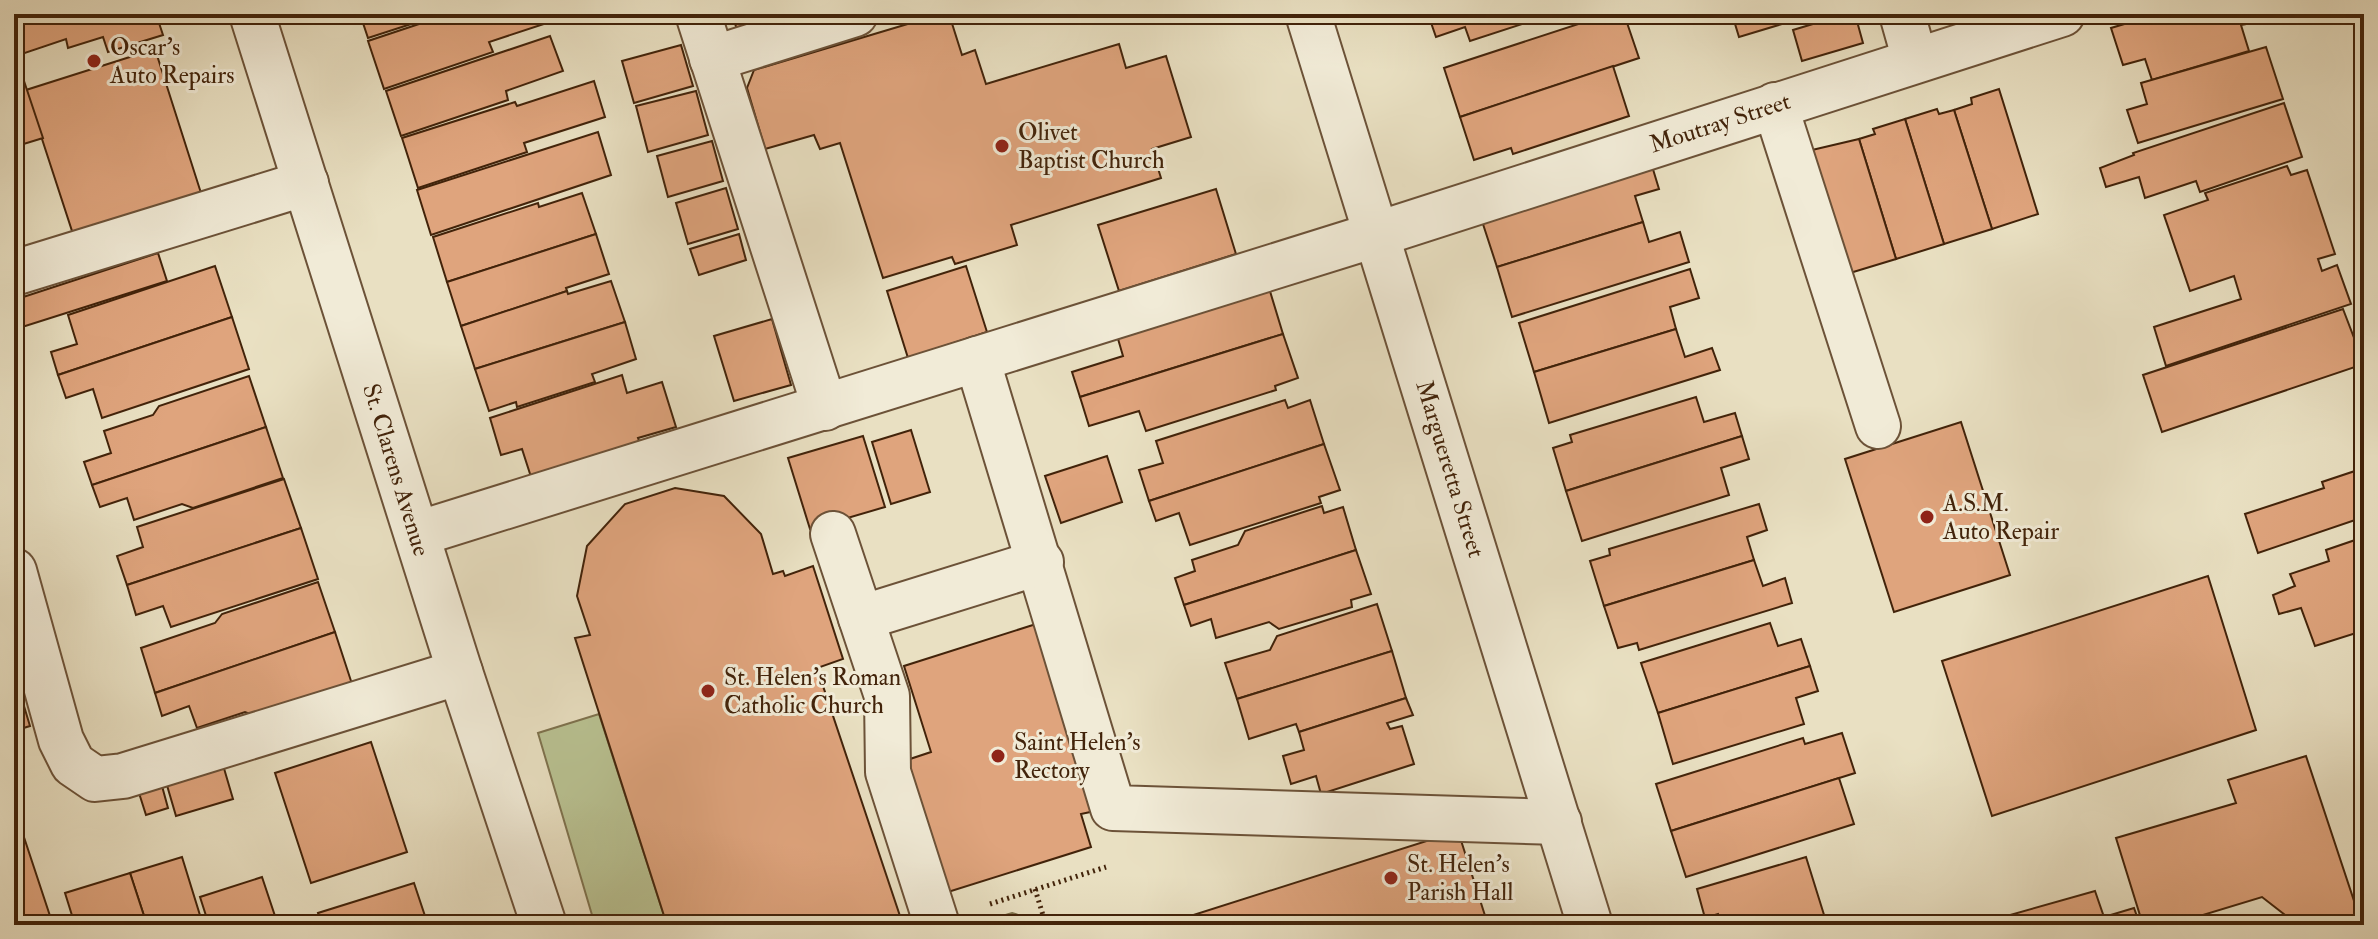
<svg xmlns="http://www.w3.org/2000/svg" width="2378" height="939" font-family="'IM FELL Double Pica',serif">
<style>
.green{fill:#b9c292;stroke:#7e724e;stroke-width:2}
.building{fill:#dfa47d;stroke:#42230a;stroke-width:2}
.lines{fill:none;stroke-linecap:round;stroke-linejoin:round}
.minor-casing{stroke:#6c5238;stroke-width:48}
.path{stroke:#42230a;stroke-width:5;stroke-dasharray:2 4;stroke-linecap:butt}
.minor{stroke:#f1ebd7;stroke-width:44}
.poi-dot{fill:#8f2418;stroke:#f1ebd7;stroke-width:3}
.labels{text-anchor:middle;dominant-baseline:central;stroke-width:6;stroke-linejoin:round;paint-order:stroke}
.poi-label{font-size:24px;fill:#42230a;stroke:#f1ebd7;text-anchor:start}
.street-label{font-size:24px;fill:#42230a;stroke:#f1ebd7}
</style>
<rect width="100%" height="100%" fill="#e9e0c2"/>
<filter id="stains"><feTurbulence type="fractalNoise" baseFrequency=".0025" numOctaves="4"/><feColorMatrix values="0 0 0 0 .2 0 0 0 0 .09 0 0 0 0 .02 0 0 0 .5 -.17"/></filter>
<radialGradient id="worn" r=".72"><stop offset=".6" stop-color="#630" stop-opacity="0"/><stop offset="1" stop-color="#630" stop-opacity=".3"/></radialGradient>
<g class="green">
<path d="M599,714L667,925H595L538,733Z"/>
<path d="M1012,913L1035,920L1037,925H972Z"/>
</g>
<g class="building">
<path d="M14,14H156L163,35L108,52L103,37L68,48L66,39L16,56Z"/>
<path d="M360,14H442L368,38Z"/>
<path d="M449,14H561L562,18L489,42L493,52L384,89L368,41Z"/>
<path d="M732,14H771L774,25L739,36Z"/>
<path d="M941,14H949L962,55L975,50L986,84L1119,44L1126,68L1166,56L1191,137L1152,149L1161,178L1011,225L1017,245L955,264L952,257L883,278L840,143L820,149L814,135L765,149L747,88L754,70Z"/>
<path d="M1428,14H1553L1470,41L1465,27L1436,37Z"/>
<path d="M1609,14H1624L1639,58L1460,117L1444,68Z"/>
<path d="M1732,14H1815L1739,37Z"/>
<path d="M1846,14H1855L1863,43L1802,61L1793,30Z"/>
<path d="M2158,14H2249L2252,23L2241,25L2249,51L2152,80L2145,59L2123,65L2111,28Z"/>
<path d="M550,36L563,71L506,91L508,100L401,136L386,91Z"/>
<path d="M681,45L693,86L634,103L622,61Z"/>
<path d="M2266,47L2283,99L2138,143L2127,110L2147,104L2141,83Z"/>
<path d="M155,49L201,193L73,234L26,90Z"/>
<path d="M14,51L43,138L14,147Z"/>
<path d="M1613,66L1629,116L1513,154L1511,148L1474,160L1460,117Z"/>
<path d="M594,81L605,117L524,143L527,152L418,188L402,138L515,102L517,106Z"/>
<path d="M1999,89L2038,214L1992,229L1954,110L1972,104L1971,98Z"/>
<path d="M696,91L708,135L648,152L636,106Z"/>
<path d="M2284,103L2302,157L2200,192L2196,181L2145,198L2139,177L2106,187L2100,168L2134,155L2133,153Z"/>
<path d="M1937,109L1939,114L1954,110L1992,229L1944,244L1905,119Z"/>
<path d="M1905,119L1944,244L1896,259L1859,139L1875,134L1873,129Z"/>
<path d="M598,132L611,175L431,235L417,190Z"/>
<path d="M1859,139L1896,259L1850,273L1812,150Z"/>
<path d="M712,141L723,181L668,197L657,156Z"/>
<path d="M1652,166L1659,189L1635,196L1643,222L1497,267L1481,218Z"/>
<path d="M2287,166L2291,175L2307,170L2335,254L2318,259L2322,271L2337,265L2351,304L2166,366L2154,327L2241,299L2234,276L2190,291L2164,215L2208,200L2205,193Z"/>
<path d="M726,188L738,229L688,244L676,203Z"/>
<path d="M1216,189L1236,254L1119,291L1098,225Z"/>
<path d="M582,193L596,234L447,282L433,237L538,203L539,207Z"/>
<path d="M1643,222L1649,242L1680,232L1689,262L1512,317L1497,267Z"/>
<path d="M596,234L609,274L566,288L567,291L461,326L447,282Z"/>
<path d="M739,234L746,260L699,275L690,249Z"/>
<path d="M158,253L167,281L19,328L14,312V300Z"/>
<path d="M215,266L232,317L58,375L51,352L77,344L68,315Z"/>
<path d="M966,266L987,332L908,358L887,291Z"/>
<path d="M1690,269L1699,298L1670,307L1676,329L1534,372L1519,323Z"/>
<path d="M611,281L625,322L475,369L461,326L567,291L568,294Z"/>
<path d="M1269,288L1283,334L1080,397L1072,372L1123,356L1116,332Z"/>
<path d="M2343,309L2364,364L2162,432L2143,375Z"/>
<path d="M232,317L249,369L102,418L93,389L66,398L58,375Z"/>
<path d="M772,319L791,385L734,401L714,336Z"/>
<path d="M625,322L636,359L592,374L595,382L517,407L516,402L489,411L475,369Z"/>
<path d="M1676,329L1685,357L1712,348L1720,370L1549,423L1534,372Z"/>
<path d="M1283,334L1298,378L1275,386L1276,390L1146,431L1139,411L1089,426L1080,397Z"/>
<path d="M622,375L627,393L662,382L676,427L638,438L641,446L532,480L522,449L501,455L490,418Z"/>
<path d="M249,376L266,427L92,485L84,462L111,453L104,431L153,415L159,406Z"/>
<path d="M1696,397L1704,422L1735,413L1742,436L1566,491L1553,448L1572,442L1570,435Z"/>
<path d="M1285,400L1288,408L1310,400L1324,444L1149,501L1139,470L1163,463L1156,441Z"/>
<path d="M1961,422L2010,575L1894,612L1845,459Z"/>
<path d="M266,427L283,478L193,508L182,504L134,520L127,498L100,507L92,485Z"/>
<path d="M911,430L930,492L891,504L872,442Z"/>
<path d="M863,436L885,507L810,529L788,458Z"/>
<path d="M1742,436L1749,459L1721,468L1729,495L1582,541L1566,491Z"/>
<path d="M1324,444L1340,490L1319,497L1321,503L1190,545L1179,513L1156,521L1149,501Z"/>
<path d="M1107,456L1122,502L1061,523L1045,476Z"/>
<path d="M2364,468V517L2258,553L2245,514L2324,488L2322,482Z"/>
<path d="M284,479L301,528L127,585L117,556L143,547L137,527Z"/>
<path d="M675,488L724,496L761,534L773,574L783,571L785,576L813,566L843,659L817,668L903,925H667L575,638L590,635L577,596L587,546L625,504Z"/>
<path d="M1759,504L1767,530L1747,537L1754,560L1604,606L1590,561L1610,555L1609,549Z"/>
<path d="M1322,506L1324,513L1343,507L1356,550L1184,605L1175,578L1195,571L1192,560L1238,545L1245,531Z"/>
<path d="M301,528L318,579L171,627L163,606L136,615L127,585Z"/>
<path d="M2364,537V642L2359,644L2356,633L2315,646L2301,608L2279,614L2273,595L2295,586L2290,574L2329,561L2326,550Z"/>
<path d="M1356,550L1371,594L1351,600L1352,607L1279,629L1269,622L1216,638L1211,619L1191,626L1184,605Z"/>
<path d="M1754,560L1763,586L1785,578L1792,603L1639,650L1637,643L1618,648L1604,606Z"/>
<path d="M2208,576L2256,730L1992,816L1942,661Z"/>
<path d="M318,582L335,632L155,693L141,648L215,623L222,614Z"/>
<path d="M1377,604L1392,651L1237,699L1225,663L1270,650L1277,636Z"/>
<path d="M1770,623L1778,646L1801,639L1810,666L1658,713L1641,663Z"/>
<path d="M1036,624L1095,811L1081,814L1091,847L948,892L907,760L931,752L904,666Z"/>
<path d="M335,632L352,684L256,716L245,712L197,728L189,706L162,716L155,693Z"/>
<path d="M1392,651L1406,698L1299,732L1296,724L1249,739L1237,699Z"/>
<path d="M1810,666L1818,691L1796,698L1804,724L1673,764L1658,713Z"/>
<path d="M14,673L30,726L14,731Z"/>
<path d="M1406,698L1413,715L1387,723L1390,729L1402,726L1414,764L1321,794L1316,776L1291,784L1283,756L1304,750L1299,732Z"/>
<path d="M1842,733L1855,773L1671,831L1656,784L1803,738L1805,744Z"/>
<path d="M371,742L407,852L311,883L275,773Z"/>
<path d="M2306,756L2362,925H2298L2262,897L2170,925H2143L2116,838L2236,803L2228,780Z"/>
<path d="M223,765L233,799L176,816L166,782Z"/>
<path d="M1839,778L1854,824L1686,877L1671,831Z"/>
<path d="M162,786L168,808L146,815L139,793Z"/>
<path d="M14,807L53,925H14Z"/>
<path d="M1458,831L1488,925H1162Z"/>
<path d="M182,857L203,925H147L130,873Z"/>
<path d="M1806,857L1825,918L1801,925H1721L1718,914L1705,918L1697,889Z"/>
<path d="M130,873L147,925H75L65,893Z"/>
<path d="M262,877L278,925H209L200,897Z"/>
<path d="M414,883L428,925H322L318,913Z"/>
<path d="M2095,891L2104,917L2134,908L2140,925H1990L1989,921Z"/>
</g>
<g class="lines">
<g class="minor-casing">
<g id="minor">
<path d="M252,14L460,672L544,925"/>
<path d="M698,14L825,408"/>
<path d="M1308,14L1590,925"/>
<path d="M1902,14L1915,60"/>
<path d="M712,59L855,14"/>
<path d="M1775,105L1878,426"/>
<path d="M14,273L306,183"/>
<path d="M977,359L1113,808L1559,822"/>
<path d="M417,534L1378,234L2062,14"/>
<path d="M833,534L887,696L888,772L937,925"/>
<path d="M14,571L61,740L73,764L95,779L123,776L460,672"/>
<path d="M861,618L1041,562"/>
</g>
</g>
<g class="path">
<path d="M1035,889L1046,925"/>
<path d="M990,904L1106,867"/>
</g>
<use href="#minor" class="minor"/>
</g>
<g class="poi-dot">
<circle cx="94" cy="61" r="8"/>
<circle cx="1002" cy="146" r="8"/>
<circle cx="1927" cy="517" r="8"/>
<circle cx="708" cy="691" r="8"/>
<circle cx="998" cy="756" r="8"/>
<circle cx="1391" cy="878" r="8"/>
</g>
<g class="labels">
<g class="poi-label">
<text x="110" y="47">Oscar's<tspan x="110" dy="28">Auto Repairs</tspan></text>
<text x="1018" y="132">Olivet<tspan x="1018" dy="28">Baptist Church</tspan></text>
<text x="1943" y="503">A.S.M.<tspan x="1943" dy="28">Auto Repair</tspan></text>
<text x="724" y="677">St. Helen's Roman<tspan x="724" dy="28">Catholic Church</tspan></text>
<text x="1014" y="742">Saint Helen's<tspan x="1014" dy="28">Rectory</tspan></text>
<text x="1407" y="864">St. Helen's<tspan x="1407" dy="28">Parish Hall</tspan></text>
</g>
<g class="street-label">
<text transform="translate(1720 123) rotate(-18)">Moutray Street</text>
<text transform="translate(1450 469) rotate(73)">Margueretta Street</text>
<text transform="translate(396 470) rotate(73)">St. Clarens Avenue</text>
</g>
</g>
<rect width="2378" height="939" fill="none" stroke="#e9e0c2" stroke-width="48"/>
<rect x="16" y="16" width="2346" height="907" fill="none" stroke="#42230a" stroke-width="4"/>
<rect x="24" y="24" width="2330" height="891" fill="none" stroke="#42230a" stroke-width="2"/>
<rect width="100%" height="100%" filter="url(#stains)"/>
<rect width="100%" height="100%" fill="url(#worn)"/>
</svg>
